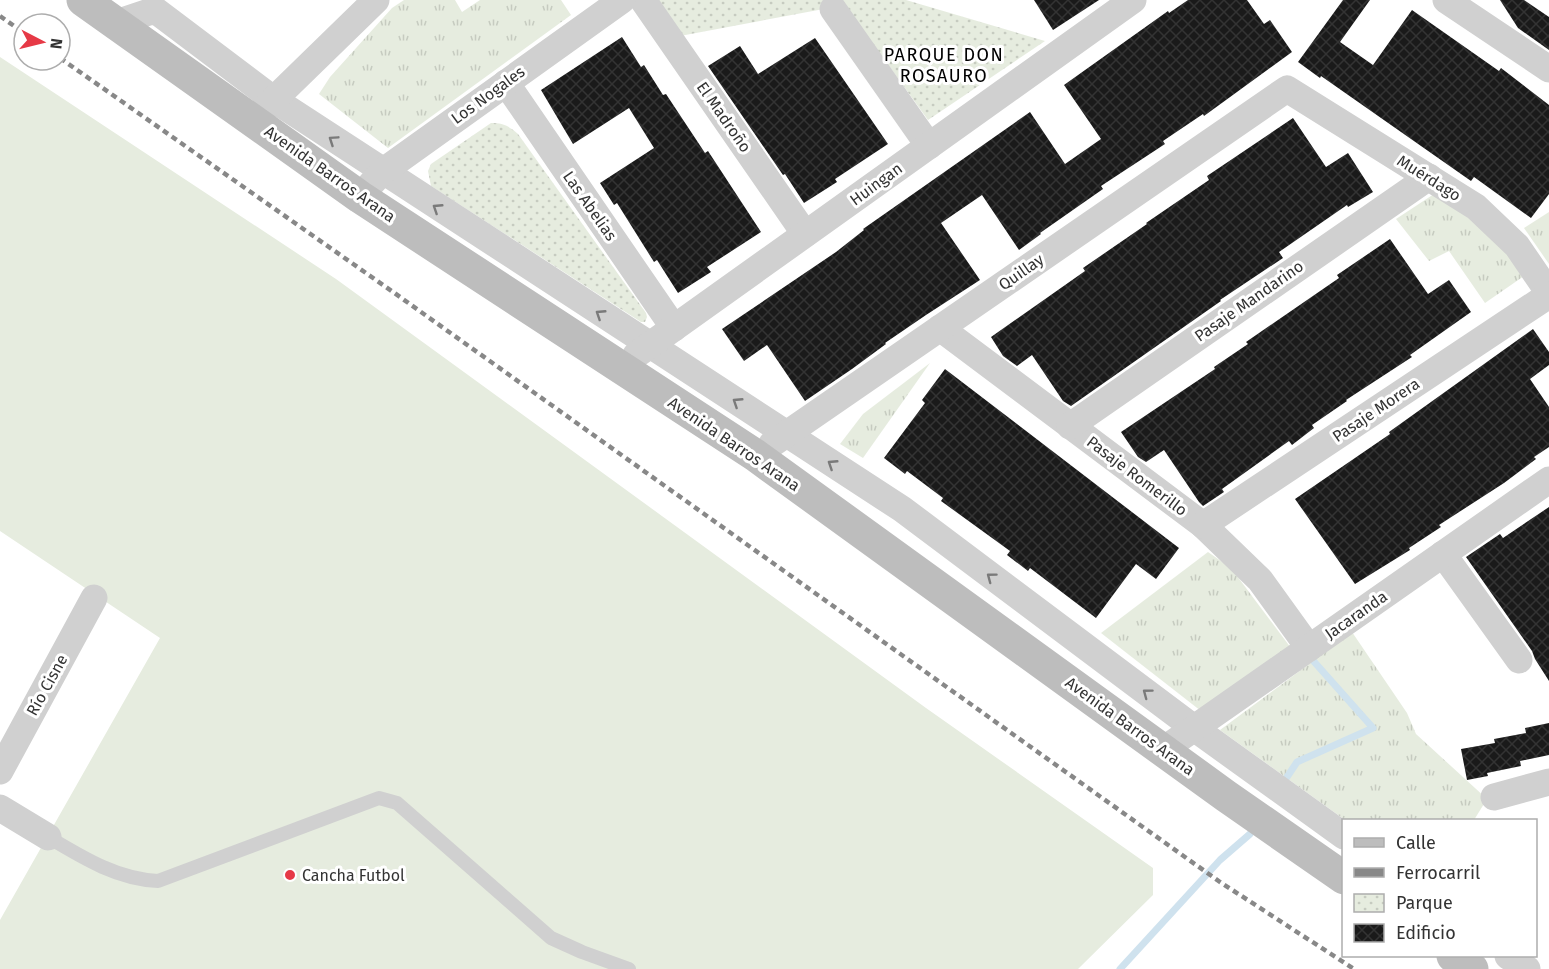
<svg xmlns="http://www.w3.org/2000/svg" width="1549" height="969" font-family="'Fira Sans',sans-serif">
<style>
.grass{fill:url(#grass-tufts)}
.park{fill:url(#park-dots)}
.pitch{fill:#e6ecdf}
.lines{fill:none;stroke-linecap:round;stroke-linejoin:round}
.stream{stroke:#cfe2ee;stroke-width:7}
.building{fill:url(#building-cross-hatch)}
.lane{stroke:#d0d0d0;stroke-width:14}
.street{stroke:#d0d0d0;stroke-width:27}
.secondary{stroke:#bdbdbd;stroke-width:33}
.rail{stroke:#888;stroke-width:4.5;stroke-dasharray:6 4.5;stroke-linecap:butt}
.oneway{stroke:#7a7a7a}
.poi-dot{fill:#e63946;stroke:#fff;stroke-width:2}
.labels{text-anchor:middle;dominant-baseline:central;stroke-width:6;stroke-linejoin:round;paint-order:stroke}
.street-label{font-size:16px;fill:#333;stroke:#fff}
.poi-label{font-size:16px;fill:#333;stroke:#fff;text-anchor:start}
.neighbourhood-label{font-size:18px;letter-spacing:1.5px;fill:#000;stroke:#fff}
</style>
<defs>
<pattern id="grass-tufts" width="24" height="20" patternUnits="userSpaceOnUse" patternTransform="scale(1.5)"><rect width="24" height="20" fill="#e6ecdf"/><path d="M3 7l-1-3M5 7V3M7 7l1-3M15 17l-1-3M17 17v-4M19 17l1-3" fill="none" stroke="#c6cbc0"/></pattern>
<pattern id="park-dots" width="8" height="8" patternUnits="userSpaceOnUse" patternTransform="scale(1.5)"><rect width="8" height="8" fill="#e6ecdf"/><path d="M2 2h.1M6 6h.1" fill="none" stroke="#c6cbc0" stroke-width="1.8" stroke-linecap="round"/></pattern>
<pattern id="building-cross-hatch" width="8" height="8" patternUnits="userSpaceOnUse" patternTransform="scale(1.5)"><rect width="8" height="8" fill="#1a1a1a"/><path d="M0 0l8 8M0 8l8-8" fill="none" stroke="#333"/></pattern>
</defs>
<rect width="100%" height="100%" fill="#fff"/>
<g class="grass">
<path d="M404,0H455L462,12L480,0H561L571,15L388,148L319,94L330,77L392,8Z"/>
<path d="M1434,194L1501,239L1524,276L1485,303L1449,251L1429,261L1396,219Z"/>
<path d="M1549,212V264L1524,228Z"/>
<path d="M930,363L863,458L840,444L863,414Z"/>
<path d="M1208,552L1231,568L1291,648L1201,711L1101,633Z"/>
<path d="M1352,632L1407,713L1416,734L1487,799L1474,820H1345L1220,730Z"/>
</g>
<g class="park">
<path d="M656,0H906L1045,41L928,120L845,5L680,36Z"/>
<path d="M491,123C503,123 509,126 518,134L646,313L647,317L645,322H641L431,186L428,171L431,164Z"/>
</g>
<path class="pitch" d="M0,57L336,279L926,708L1153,868V895L1078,969H0V920L160,638L0,531Z"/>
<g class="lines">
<g class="stream">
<path d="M1281,786L1297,762L1373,728L1309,656"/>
<path d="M1120,969L1220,860L1250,834L1254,828"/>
</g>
</g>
<g class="building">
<path d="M1034,0H1099L1053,30Z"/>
<path d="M1188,0H1247L1264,24L1270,20L1292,52L1204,116L1203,114L1163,141L1165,144L1101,186L1103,189L1040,233L1041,234L1019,250L982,195L941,223L980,280L926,315L885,343L886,344L852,369L805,401L767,345L744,361L722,329L836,252L864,230L863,229L1030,112L1065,164L1101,139L1064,85L1168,11L1169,13Z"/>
<path d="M1343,0H1370L1340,42L1373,65L1412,10L1499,71L1501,68L1549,105V194L1531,218L1474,177L1471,181L1321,76L1320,78L1298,62Z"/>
<path d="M1500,0H1524L1549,17V50L1518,28Z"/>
<path d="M622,37L641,67L644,65L663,95L666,94L705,153L708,151L761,232L707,267L711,272L678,293L657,260L654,262L617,203L614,205L600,183L654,148L629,108L573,144L541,90Z"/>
<path d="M815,38L888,144L835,179L837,182L804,203L785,174L783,175L708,66L740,46L758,74Z"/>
<path d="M1293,118L1326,167L1348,153L1373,192L1348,207L1347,205L1279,252L1283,258L1220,300L1221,301L1071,406L1063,401L1032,355L1017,366L1003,356L991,337L1085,271L1083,268L1147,224L1146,223L1209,180L1207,176Z"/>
<path d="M1390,239L1428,294L1449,280L1471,312L1410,355L1412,357L1346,400L1347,401L1312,425L1314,428L1292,445L1289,441L1222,489L1224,492L1203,506L1199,502L1164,450L1146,462L1138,457L1121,432L1215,369L1214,367L1248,344L1246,342L1339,278L1337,275Z"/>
<path d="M1533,329L1549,352V365L1530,379L1549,407V447L1534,457L1536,459L1504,483L1439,525L1441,527L1409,548L1410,550L1355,584L1295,499L1390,434L1389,432Z"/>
<path d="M945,369L1179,548L1156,579L1136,564L1096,618L1030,568L1028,571L1007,555L1010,551L941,501L943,498L907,471L905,474L884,458L925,403L922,400Z"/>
<path d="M1549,507V681L1535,659L1532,651L1466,557L1500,534L1503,538Z"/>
<path d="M1549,723V755L1520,761L1521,766L1487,773L1488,776L1467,780L1461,749L1495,743L1494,739L1526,733L1525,728Z"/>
</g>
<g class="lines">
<path class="lane" d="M48,837C83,858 117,879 158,881L379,798L397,803L551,938L582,952L629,969"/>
<g class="street">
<path d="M643,0L805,234"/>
<path d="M1446,0L1549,69"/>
<path d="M833,9L929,146"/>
<path d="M116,23L155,10L273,99L902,509L1194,728L1344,836"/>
<path d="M506,83L674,328"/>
<path d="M261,112L376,0"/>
<path d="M371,184L382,172L622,0"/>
<path d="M940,328L1203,525L1260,580L1309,648"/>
<path d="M636,355L1133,0"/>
<path d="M1070,426L1429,177"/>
<path d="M772,444L1287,89L1476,207L1517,246L1549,293"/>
<path d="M1203,525L1549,295"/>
<path d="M1443,554L1519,660"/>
<path d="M1163,750L1549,480"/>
<path d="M0,771L94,598"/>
<path d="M1494,797L1549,782"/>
<path d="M0,808L48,837"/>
<path d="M1508,956L1527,969"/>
</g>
<g class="secondary">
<path d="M83,0L360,197L755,455L1226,796L1344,878"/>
<path d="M1453,956L1472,969"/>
</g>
<g class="rail">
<path d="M0,16L24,33"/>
<path d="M60,58L393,292L1220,882L1354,969"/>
</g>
</g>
<defs><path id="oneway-chevron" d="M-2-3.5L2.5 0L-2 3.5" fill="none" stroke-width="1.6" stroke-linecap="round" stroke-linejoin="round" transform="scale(1.5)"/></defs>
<g class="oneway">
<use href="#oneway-chevron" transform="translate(333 140) rotate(-146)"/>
<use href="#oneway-chevron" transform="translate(437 208) rotate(-147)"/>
<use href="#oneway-chevron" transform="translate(600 314) rotate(-147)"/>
<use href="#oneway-chevron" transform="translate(737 402) rotate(-147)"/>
<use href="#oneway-chevron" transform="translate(832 464) rotate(-147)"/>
<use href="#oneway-chevron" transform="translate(991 577) rotate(-143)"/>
<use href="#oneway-chevron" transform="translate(1147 693) rotate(-143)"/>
</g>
<circle class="poi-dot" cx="290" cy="875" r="6"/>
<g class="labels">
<g class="street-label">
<text transform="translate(488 95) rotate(-36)">Los Nogales</text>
<text transform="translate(724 117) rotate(55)">El Madroño</text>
<text transform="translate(330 174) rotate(35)">Avenida Barros Arana</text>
<text transform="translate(1429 178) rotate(32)">Muérdago</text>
<text transform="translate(876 184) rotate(-36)">Huingan</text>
<text transform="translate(590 206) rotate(55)">Las Abelias</text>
<text transform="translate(1021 272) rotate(-35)">Quillay</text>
<text transform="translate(1249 301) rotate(-35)">Pasaje Mandarino</text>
<text transform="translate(1376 410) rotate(-34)">Pasaje Morera</text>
<text transform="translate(734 444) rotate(34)">Avenida Barros Arana</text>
<text transform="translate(1137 476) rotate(37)">Pasaje Romerillo</text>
<text transform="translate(1356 615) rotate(-35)">Jacaranda</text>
<text transform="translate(47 685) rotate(-61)">Río Cisne</text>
<text transform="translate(1130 726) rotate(36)">Avenida Barros Arana</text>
</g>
<g class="poi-label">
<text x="302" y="875">Cancha Futbol</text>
</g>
<g class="neighbourhood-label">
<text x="944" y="55">PARQUE DON<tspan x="944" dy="21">ROSAURO</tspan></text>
</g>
</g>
<rect x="1342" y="819" width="195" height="138" fill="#ffffff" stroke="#adadad" stroke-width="1.5"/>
<rect x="1354" y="838" width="30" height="9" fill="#bdbdbd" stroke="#adadad" stroke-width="1.5"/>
<text x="1396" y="849" font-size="18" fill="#333333">Calle</text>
<rect x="1354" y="868" width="30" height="9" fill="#888888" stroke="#adadad" stroke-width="1.5"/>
<text x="1396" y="879" font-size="18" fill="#333333">Ferrocarril</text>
<rect x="1354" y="894" width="30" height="18" fill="url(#park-dots)" stroke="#adadad" stroke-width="1.5"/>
<text x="1396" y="909" font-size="18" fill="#333333">Parque</text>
<rect x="1354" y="924" width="30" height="18" fill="url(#building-cross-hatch)" stroke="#adadad" stroke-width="1.5"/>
<text x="1396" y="939" font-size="18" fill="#333333">Edificio</text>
<g transform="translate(42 42) rotate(97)"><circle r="28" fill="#ffffff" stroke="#adadad" stroke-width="1.5"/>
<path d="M0-4.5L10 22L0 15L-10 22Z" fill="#e63946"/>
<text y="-9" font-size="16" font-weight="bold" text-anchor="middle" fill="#333333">N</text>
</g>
</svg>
